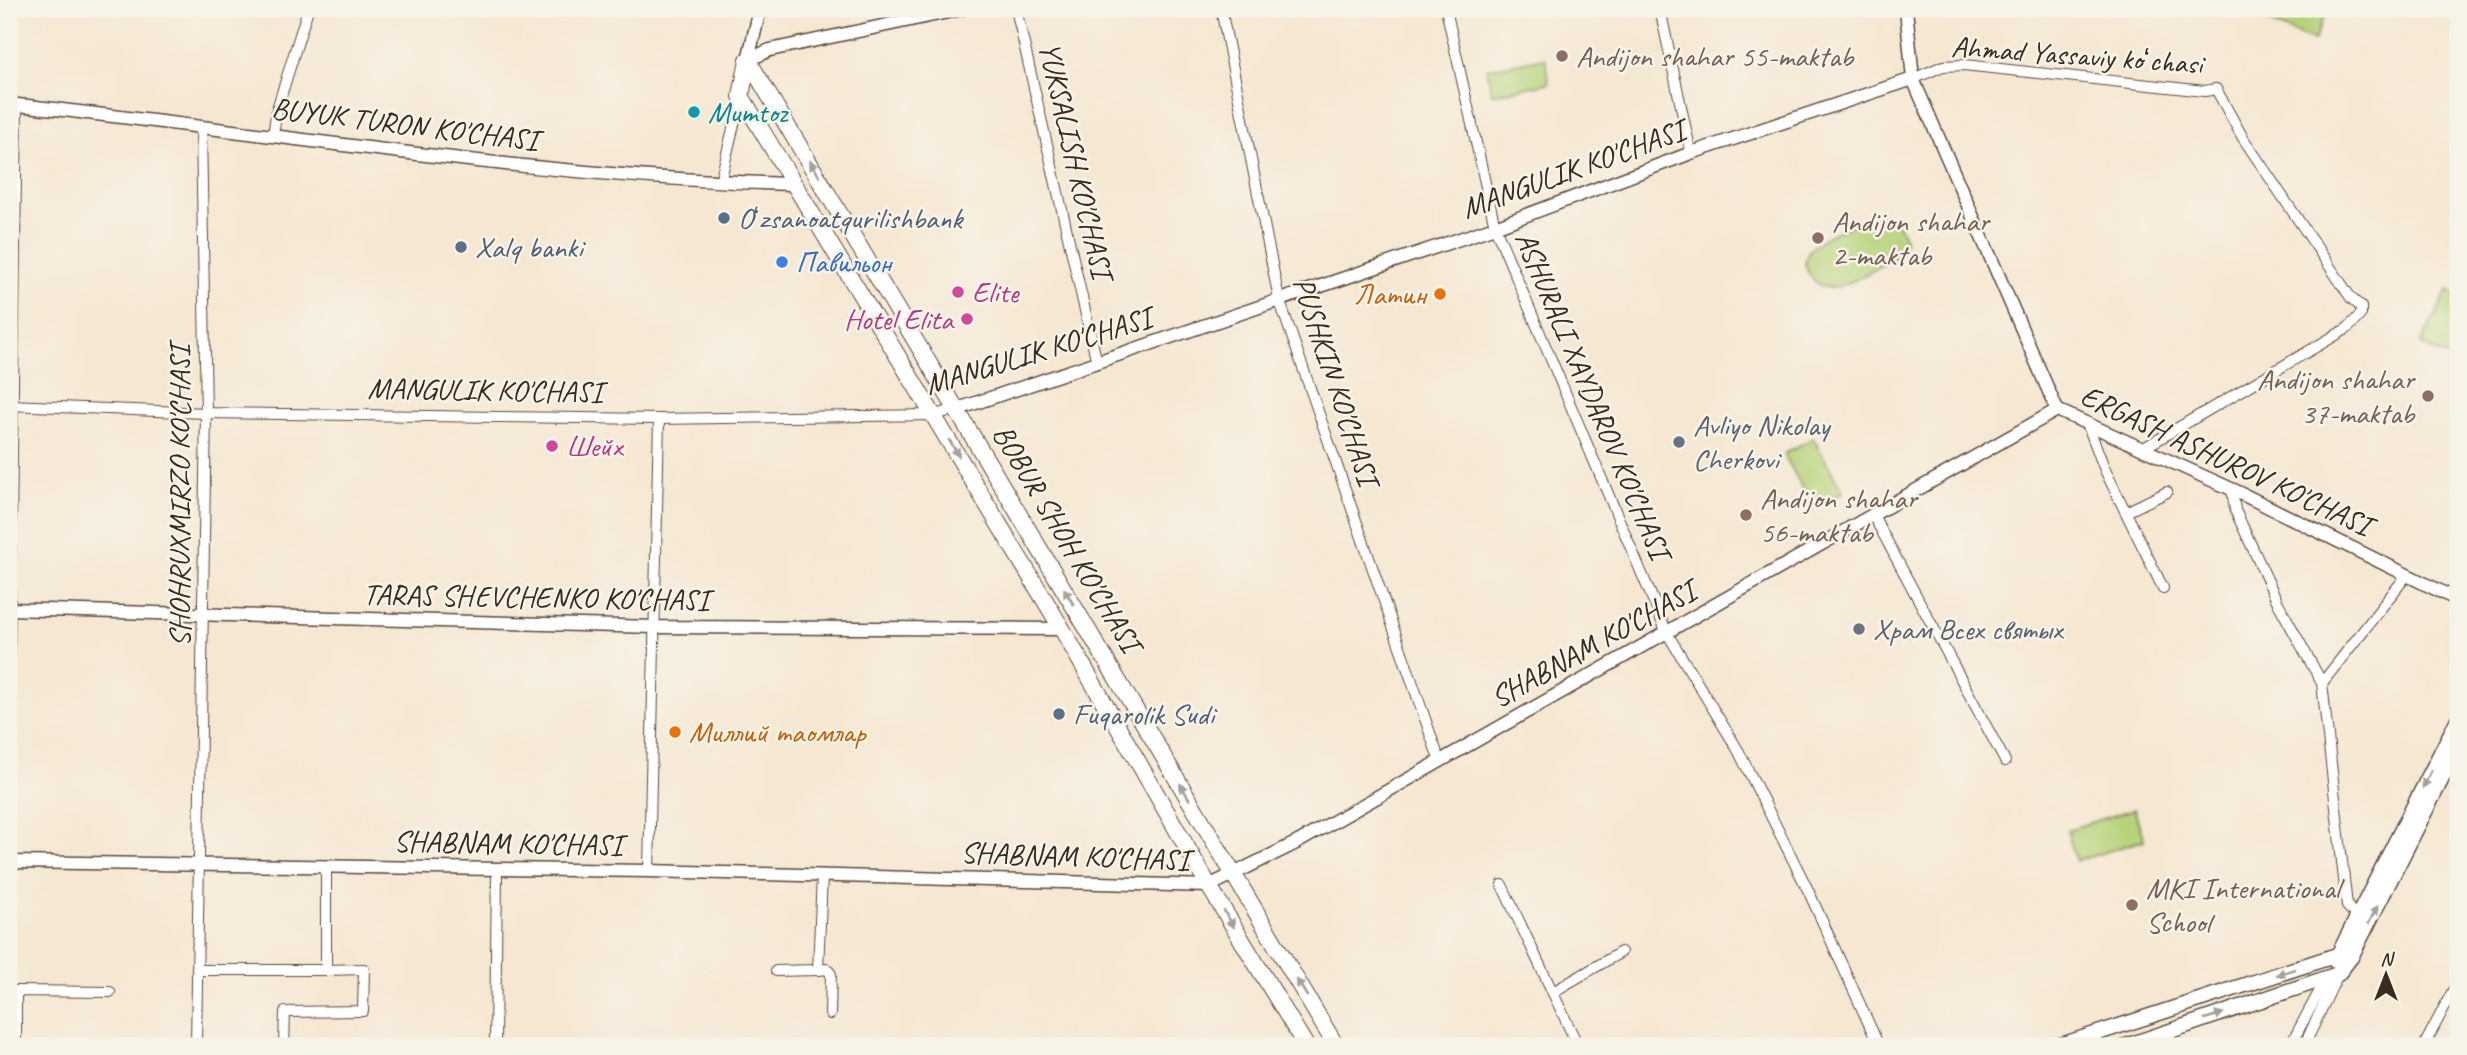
<svg xmlns="http://www.w3.org/2000/svg" width="2467" height="1055" font-family="Caveat,sans-serif">
<style>
.green{fill:#b6d37a;stroke:#787e4c;stroke-width:2}
.lines{fill:none;stroke-linecap:round;stroke-linejoin:round}
.minor-casing{stroke:#574639;stroke-width:12}
.tertiary-casing{stroke:#574639;stroke-width:15}
.secondary-casing{stroke:#574639;stroke-width:17}
.primary-casing{stroke:#574639;stroke-width:18}
.minor{stroke:#fff;stroke-width:10}
.tertiary{stroke:#fff;stroke-width:12}
.secondary{stroke:#fff;stroke-width:14}
.primary{stroke:#fff;stroke-width:16}
.oneway{fill:#a79f9a}
.education-dot{fill:#8d6e63;stroke:#f7f3e8;stroke-width:2.5}
.culture-dot{fill:#0f9aa8;stroke:#f7f3e8;stroke-width:2.5}
.service-dot{fill:#5c6f8a;stroke:#f7f3e8;stroke-width:2.5}
.shop-dot{fill:#3f7fe0;stroke:#f7f3e8;stroke-width:2.5}
.hotel-dot{fill:#d1479c;stroke:#f7f3e8;stroke-width:2.5}
.food-dot{fill:#e8710a;stroke:#f7f3e8;stroke-width:2.5}
.worship-dot{fill:#6b7280;stroke:#f7f3e8;stroke-width:2.5}
.labels{text-anchor:middle;dominant-baseline:central;stroke-width:5;stroke-linejoin:round;paint-order:stroke}
.street-label{font-size:30px;fill:#3b2a1e;stroke:#f7f3e8}
.education-label{font-size:30px;fill:#785e54;stroke:#f7f3e8;text-anchor:start}
.culture-label{font-size:30px;fill:#0d838f;stroke:#f7f3e8;text-anchor:start}
.service-label{font-size:30px;fill:#4e5e75;stroke:#f7f3e8;text-anchor:start}
.shop-label{font-size:30px;fill:#366cbe;stroke:#f7f3e8;text-anchor:start}
.hotel-label{font-size:30px;fill:#b23c85;stroke:#f7f3e8;text-anchor:start}
.food-label{font-size:30px;fill:#c56008;stroke:#f7f3e8;text-anchor:end}
.worship-label{font-size:30px;fill:#5b616d;stroke:#f7f3e8;text-anchor:start}
</style>
<rect width="100%" height="100%" fill="#f7f3e8"/>
<filter id="ink" filterUnits="userSpaceOnUse"><feTurbulence type="fractalNoise" baseFrequency=".0143" numOctaves="2"/><feDisplacementMap in="SourceGraphic" scale="14" xChannelSelector="R" yChannelSelector="G"/><feConvolveMatrix kernelMatrix="1 2 1 2 8 2 1 2 1" color-interpolation-filters="sRGB"/></filter>
<filter id="wash" filterUnits="userSpaceOnUse"><feTurbulence type="fractalNoise" baseFrequency=".00686" numOctaves="4" result="noise"/><feDisplacementMap in="SourceGraphic" scale="28" xChannelSelector="R" yChannelSelector="G"/><feGaussianBlur stdDeviation="1.57" result="paint"/><feColorMatrix in="noise" values="0 0 0 0 0 0 0 0 0 0 0 0 0 0 0 0 0 1.4 0 .05"/><feComposite in="paint" operator="in"/></filter>
<g filter="url(#wash)">
<rect width="100%" height="100%" fill="#f5e7d2"/>
<g class="green">
<path d="M2238,9H2327L2314,41Z"/>
<path d="M1545,58L1549,83L1492,94L1487,69Z"/>
<path d="M1878,216C1899,216 1912,239 1899,256C1883,264 1848,287 1831,288C1822,288 1813,281 1809,274C1789,242 1857,224 1878,216Z"/>
<path d="M2448,290L2458,295V345L2451,359L2421,344Z"/>
<path d="M1813,438L1843,492L1813,508L1784,454Z"/>
<path d="M2134,809L2144,840L2076,861L2067,830Z"/>
</g>
</g>
<g filter="url(#ink)">
<g class="lines">
<g class="minor-casing">
<g id="minor">
<path d="M1016,9L1097,363"/>
<path d="M1221,9L1279,299L1439,759"/>
<path d="M1446,9L1495,227L1667,633L1738,750L1808,890L1879,1046"/>
<path d="M1660,9L1691,153"/>
<path d="M1913,79L1943,66L1964,65L2205,91L2216,89L2243,138L2351,298L2361,307V314L2348,328L2142,449"/>
<path d="M273,135L277,109L308,9"/>
<path d="M720,182L741,96"/>
<path d="M9,405L206,413L659,419L934,415L958,409"/>
<path d="M2087,423L2105,470L2163,588"/>
<path d="M2232,489L2235,510L2278,603L2322,683L2347,906L2356,916"/>
<path d="M2126,512L2167,492"/>
<path d="M1873,515L2005,761"/>
<path d="M9,662L17,105"/>
<path d="M2322,683L2407,575"/>
<path d="M649,871L659,419"/>
<path d="M822,875L818,970L827,969L831,974L830,1014"/>
<path d="M1502,885L1578,1046"/>
<path d="M197,970H326V867"/>
<path d="M776,971L818,970"/>
<path d="M1553,992L1621,952"/>
<path d="M16,1046V991L110,992"/>
<path d="M196,1046L206,413L201,128"/>
<path d="M284,1046L285,1012L363,1011L364,969L326,970"/>
<path d="M495,1046L497,870"/>
<path d="M2290,1046L2326,979"/>
<path d="M2304,1046L2338,974"/>
<path d="M2424,1046L2458,981"/>
</g>
</g>
<g class="tertiary-casing">
<g id="tertiary">
<path d="M1906,9L1913,79L2057,410L2238,492L2458,600"/>
<path d="M748,60L770,50L962,9"/>
<path d="M748,60L760,9"/>
<path d="M9,104C271,132 532,178 795,184"/>
<path d="M958,409L1495,227L1691,153L1913,79"/>
<path d="M9,609L654,627L1062,629"/>
<path d="M9,862L649,871L1209,886L1298,842L2057,410"/>
</g>
</g>
<g class="secondary-casing">
<g id="secondary">
<path d="M2335,961L2458,719"/>
<path d="M2058,1046L2337,955L2351,957"/>
<path d="M2126,1046L2338,974L2351,957L2458,747"/>
</g>
</g>
<g class="primary-casing">
<g id="primary">
<path d="M748,60L1336,1046"/>
<path d="M748,60L741,96L1062,629L1209,886L1306,1046"/>
</g>
</g>
<use href="#minor" class="minor"/>
<use href="#tertiary" class="tertiary"/>
<use href="#secondary" class="secondary"/>
<use href="#primary" class="primary"/>
</g>
<defs><path id="oneway-solid" d="M-6-.8H1V-3.2L6.5 0L1 3.2V.8H-6Z" transform="scale(1.75)"/></defs>
<g class="oneway">
<use href="#oneway-solid" transform="translate(815 169) rotate(-121)"/>
<use href="#oneway-solid" transform="translate(954 448) rotate(59)"/>
<use href="#oneway-solid" transform="translate(1069 597) rotate(-120)"/>
<use href="#oneway-solid" transform="translate(2427 779) rotate(117)"/>
<use href="#oneway-solid" transform="translate(1185 792) rotate(-121)"/>
<use href="#oneway-solid" transform="translate(2373 915) rotate(-63)"/>
<use href="#oneway-solid" transform="translate(1229 919) rotate(59)"/>
<use href="#oneway-solid" transform="translate(2286 972) rotate(162)"/>
<use href="#oneway-solid" transform="translate(1302 988) rotate(-121)"/>
<use href="#oneway-solid" transform="translate(2214 1016) rotate(-18)"/>
</g>
</g>
<g class="education-dot">
<circle cx="1562" cy="56" r="7"/>
<circle cx="1818" cy="238" r="7"/>
<circle cx="2428" cy="396" r="7"/>
<circle cx="1746" cy="515" r="7"/>
<circle cx="2132" cy="905" r="7"/>
</g>
<circle class="culture-dot" cx="694" cy="112" r="7"/>
<g class="service-dot">
<circle cx="724" cy="218" r="7"/>
<circle cx="461" cy="247" r="7"/>
<circle cx="1059" cy="714" r="7"/>
</g>
<circle class="shop-dot" cx="782" cy="262" r="7"/>
<g class="hotel-dot">
<circle cx="958" cy="292" r="7"/>
<circle cx="967" cy="319" r="7"/>
<circle cx="552" cy="446" r="7"/>
</g>
<g class="food-dot">
<circle cx="1440" cy="294" r="7"/>
<circle cx="675" cy="732" r="7"/>
</g>
<g class="worship-dot">
<circle cx="1679" cy="442" r="7"/>
<circle cx="1859" cy="629" r="7"/>
</g>
<g class="labels">
<g class="street-label">
<text transform="translate(2077 55) rotate(4)">Ahmad Yassaviy koʻchasi</text>
<text transform="translate(405 124) rotate(7)">BUYUK TURON KO'CHASI</text>
<text transform="translate(1076 160) rotate(77)">YUKSALISH KO'CHASI</text>
<text transform="translate(1573 169) rotate(-20)">MANGULIK KO'CHASI</text>
<text transform="translate(1038 351) rotate(-17)">MANGULIK KO'CHASI</text>
<text transform="translate(1336 381) rotate(72)">PUSHKIN KO'CHASI</text>
<text transform="translate(485 390) rotate(1)">MANGULIK KO'CHASI</text>
<text transform="translate(1593 395) rotate(67)">ASHURALI XAYDAROV KO'CHASI</text>
<text transform="translate(2226 460) rotate(25)">ERGASH ASHUROV KO'CHASI</text>
<text transform="translate(179 496) rotate(-90)">SHOHRUXMIRZO KO'CHASI</text>
<text transform="translate(1067 538) rotate(59)">BOBUR SHOH KO'CHASI</text>
<text transform="translate(536 597) rotate(1)">TARAS SHEVCHENKO KO'CHASI</text>
<text transform="translate(1593 644) rotate(-29)">SHABNAM KO'CHASI</text>
<text transform="translate(508 843) rotate(1)">SHABNAM KO'CHASI</text>
<text transform="translate(1075 856) rotate(2)">SHABNAM KO'CHASI</text>
</g>
<g class="education-label">
<text x="1576" y="56">Andijon shahar 55-maktab</text>
<text x="1832" y="221">Andijon shahar<tspan x="1832" dy="34">2-maktab</tspan></text>
<text x="2414" y="379" text-anchor="end">Andijon shahar<tspan x="2414" dy="34">37-maktab</tspan></text>
<text x="1760" y="498">Andijon shahar<tspan x="1760" dy="34">56-maktab</tspan></text>
<text x="2146" y="888">MKI International<tspan x="2146" dy="34">School</tspan></text>
</g>
<g class="culture-label">
<text x="708" y="112">Mumtoz</text>
</g>
<g class="service-label">
<text x="738" y="218">Oʻzsanoatqurilishbank</text>
<text x="475" y="247">Xalq banki</text>
<text x="1073" y="714">Fuqarolik Sudi</text>
</g>
<g class="shop-label">
<text x="796" y="262">Павильон</text>
</g>
<g class="hotel-label">
<text x="972" y="292">Elite</text>
<text x="953" y="319" text-anchor="end">Hotel Elita</text>
<text x="566" y="446">Шейх</text>
</g>
<g class="food-label">
<text x="1426" y="294">Латин</text>
<text x="689" y="732" text-anchor="start">Миллий таомлар</text>
</g>
<g class="worship-label">
<text x="1693" y="425">Avliyo Nikolay<tspan x="1693" dy="34">Cherkovi</tspan></text>
<text x="1873" y="629">Храм Всех святых</text>
</g>
</g>
<rect width="2467" height="1055" fill="none" stroke="#f7f3e8" stroke-width="35"/>
<g transform="translate(2386 975)" stroke="#f7f3e8" stroke-width="5" paint-order="stroke">
<path d="M0-5L12 26L0 18L-12 26Z" fill="#3b2a1e"/>
<text y="-10" font-size="19" font-weight="bold" text-anchor="middle" fill="#3b2a1e">N</text>
</g>
</svg>
